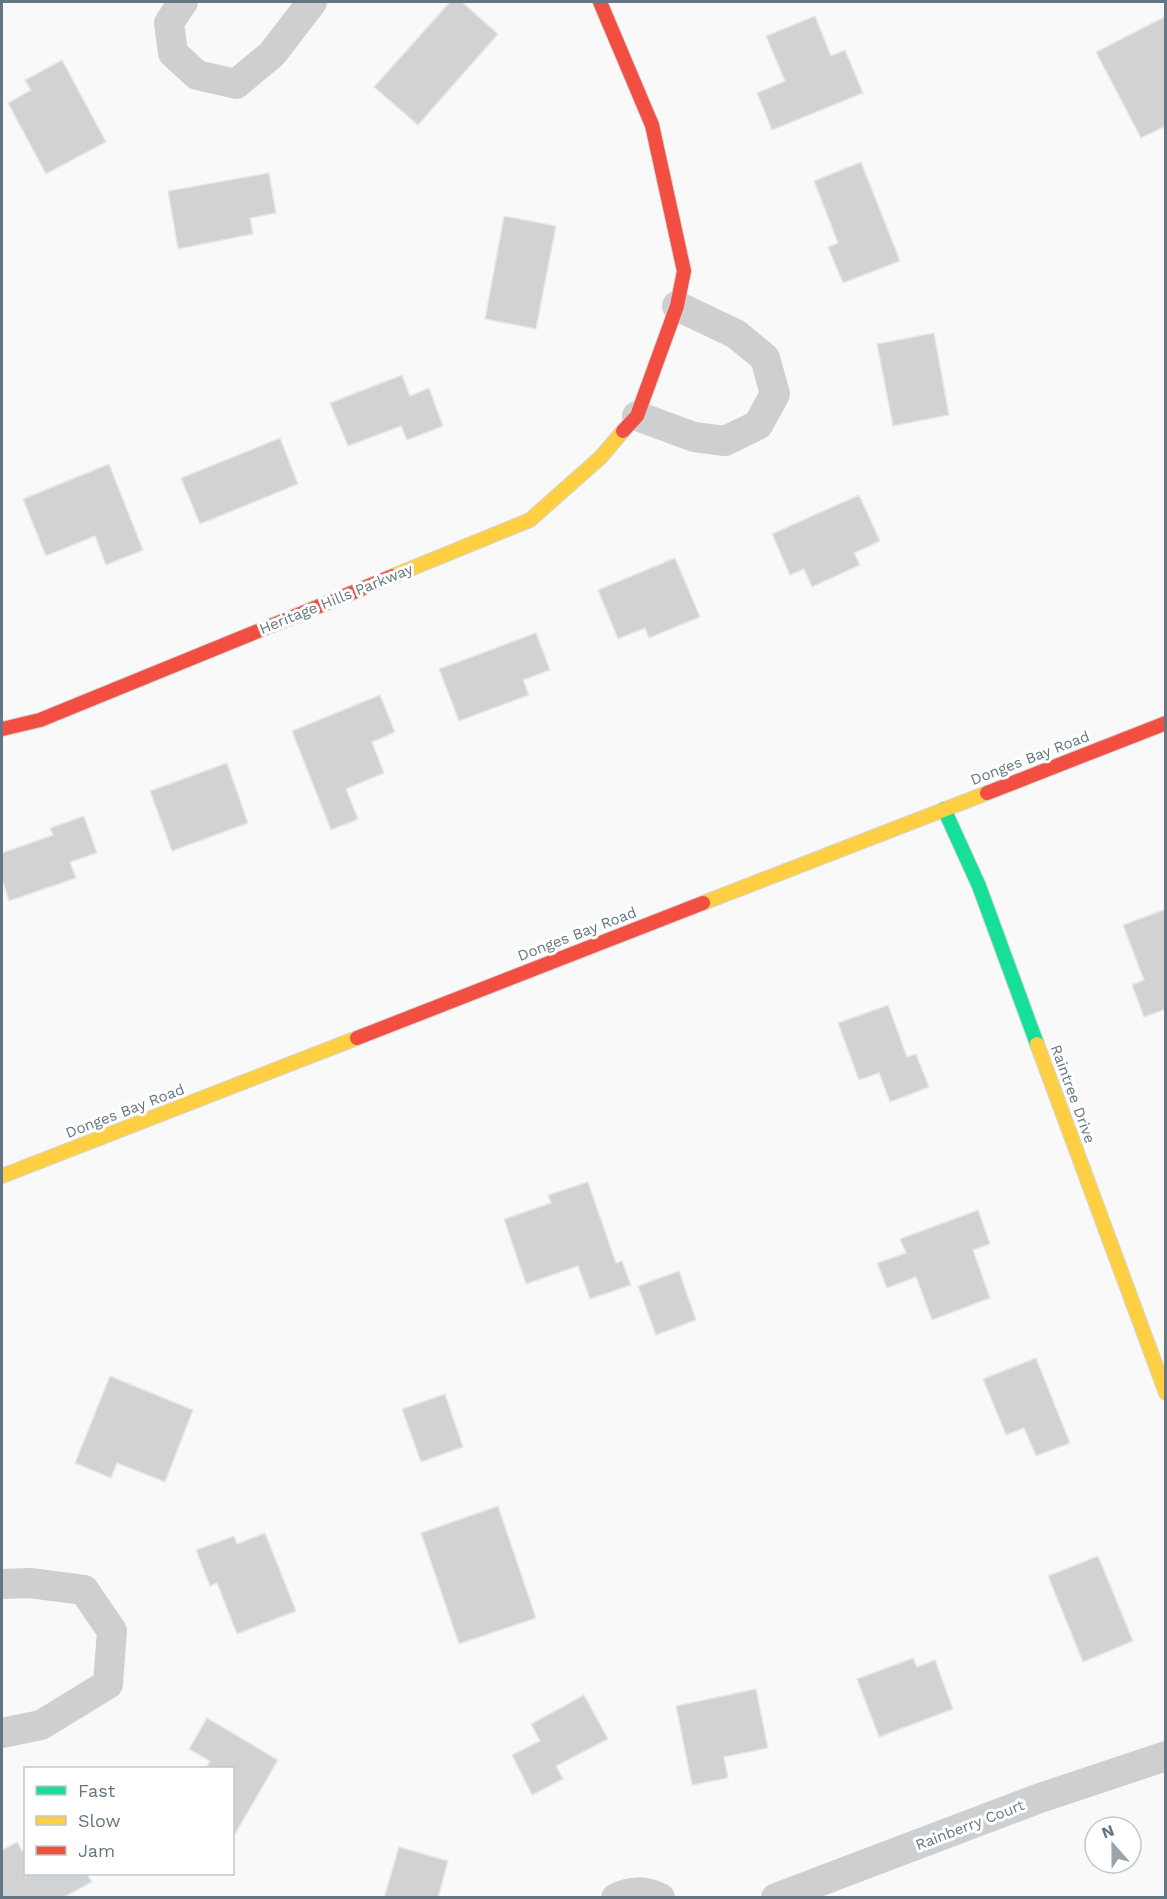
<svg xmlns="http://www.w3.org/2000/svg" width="1167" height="1899" font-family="'Work Sans',sans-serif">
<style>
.building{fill:#d0d2d3;stroke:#e8e8e8;stroke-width:1.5}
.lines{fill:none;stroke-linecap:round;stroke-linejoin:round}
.fast-casing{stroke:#d5d6d7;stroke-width:16}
.slow-casing{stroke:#d5d6d7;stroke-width:16}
.jam-casing{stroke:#d5d6d7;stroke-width:16}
.street{stroke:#cecfd0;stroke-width:30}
.fast{stroke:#16e098;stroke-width:14}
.slow{stroke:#ffcf43;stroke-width:14}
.jam{stroke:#f24e42;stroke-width:14}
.labels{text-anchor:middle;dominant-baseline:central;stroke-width:6;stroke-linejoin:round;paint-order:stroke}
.street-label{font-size:15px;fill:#657683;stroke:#fff}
</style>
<rect width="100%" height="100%" fill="#f9f9f9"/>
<g class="building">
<path d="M450,2H462L498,34L418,125L374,87Z"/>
<path d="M815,16L831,56L845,50L863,93L772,130L757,93L785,81L766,36Z"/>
<path d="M1166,16V126L1141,138L1096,52Z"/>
<path d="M62,60L106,142L46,174L8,103L31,90L25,80Z"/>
<path d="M861,162L900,261L843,283L828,247L838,243L814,181Z"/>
<path d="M269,173L276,213L250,218L253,234L178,249L168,191Z"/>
<path d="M504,216L556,226L536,329L485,319Z"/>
<path d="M934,333L949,415L893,426L877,344Z"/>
<path d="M402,375L410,396L429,388L443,426L407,440L401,426L348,446L330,403Z"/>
<path d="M280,438L298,484L200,524L181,478Z"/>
<path d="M109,464L143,550L106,565L95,536L46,556L23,499Z"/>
<path d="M859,495L880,541L854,553L860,565L812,587L804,569L790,575L772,534Z"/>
<path d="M675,558L700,617L649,638L645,628L618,639L598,590Z"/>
<path d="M536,633L550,670L523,680L529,695L459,721L439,669Z"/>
<path d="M380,695L395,732L372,742L384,773L346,789L358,819L331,830L292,731Z"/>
<path d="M227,763L248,823L172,851L150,791Z"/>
<path d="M84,816L97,853L70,862L76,878L9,901L2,879V853L53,835L50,828Z"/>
<path d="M1166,909V1009L1144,1017L1132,985L1144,980L1123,925Z"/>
<path d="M888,1005L907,1057L916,1054L929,1087L890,1102L879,1073L859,1080L838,1023Z"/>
<path d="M588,1182L616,1263L622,1261L631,1285L590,1299L578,1266L526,1284L504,1219L551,1203L548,1195Z"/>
<path d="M978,1210L990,1244L973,1250L990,1298L932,1320L916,1277L887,1288L877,1263L906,1253L900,1239Z"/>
<path d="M679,1271L696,1320L656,1335L638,1286Z"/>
<path d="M1036,1358L1070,1443L1036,1456L1024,1428L1006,1435L983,1379Z"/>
<path d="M110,1376L193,1410L165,1482L117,1463L111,1478L75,1463Z"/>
<path d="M445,1394L463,1447L421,1462L402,1409Z"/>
<path d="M498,1506L536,1618L459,1644L421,1533Z"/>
<path d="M265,1533L296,1611L237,1634L217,1583L210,1586L196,1550L234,1536L237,1544Z"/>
<path d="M1098,1556L1133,1641L1083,1662L1048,1576Z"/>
<path d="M913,1658L917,1667L935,1660L953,1709L879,1737L857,1679Z"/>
<path d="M756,1689L768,1748L724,1757L728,1778L692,1785L676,1706Z"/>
<path d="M584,1695L608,1739L556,1766L563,1779L532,1795L512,1755L540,1741L531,1724Z"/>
<path d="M207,1718L278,1760L235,1834L232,1832V1768H206L210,1761L189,1749Z"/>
<path d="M17,1842L22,1851L26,1849V1874H87L92,1882L62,1898H2V1850Z"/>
<path d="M399,1847L448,1861L438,1898H384Z"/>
</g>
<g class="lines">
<g class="fast-casing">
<path id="fast" d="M944,809L979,886L1037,1044"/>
</g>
<g class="slow-casing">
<g id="slow">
<path d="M393,576L530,520L601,457L623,431"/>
<path d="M703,903L987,793"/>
<path d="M1037,1044L1166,1393"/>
<path d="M2,1176L357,1038"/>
</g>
</g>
<g class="jam-casing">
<g id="jam">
<path d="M600,2L652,125L684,271L677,306L637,416L623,431"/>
<path d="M2,729L40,720L393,576"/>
<path d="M987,793L1166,723"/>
<path d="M357,1038L703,903"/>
</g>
</g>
<g class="street">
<path d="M183,2L169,23L173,53L197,75L236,84L272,54L312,2"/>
<path d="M637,416L694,437L725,441L758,425L775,394L765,358L736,334L677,306"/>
<path d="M2,1584L30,1583L84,1590L112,1631L108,1684L41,1725L2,1733"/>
<path d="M616,1898C631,1891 644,1890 660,1898"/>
<path d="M776,1898L1040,1798L1166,1756"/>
</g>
<use href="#fast" class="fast"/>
<use href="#slow" class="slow"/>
<use href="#jam" class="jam"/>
</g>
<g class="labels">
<g class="street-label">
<text transform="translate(336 599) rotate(-22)">Heritage Hills Parkway</text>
<text transform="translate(1030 758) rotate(-21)">Donges Bay Road</text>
<text transform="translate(577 934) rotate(-21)">Donges Bay Road</text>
<text transform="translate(1073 1094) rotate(70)">Raintree Drive</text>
<text transform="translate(125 1111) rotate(-21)">Donges Bay Road</text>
<text transform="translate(970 1825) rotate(-21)">Rainberry Court</text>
</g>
</g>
<rect width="1167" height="1899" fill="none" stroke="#657683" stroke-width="6"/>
<rect x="24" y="1767" width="210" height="108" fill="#ffffff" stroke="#c1c8cd" stroke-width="1.5"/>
<rect x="36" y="1786" width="30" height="9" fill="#16e098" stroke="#c1c8cd" stroke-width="1.5"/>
<text x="78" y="1797" font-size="18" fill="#657683">Fast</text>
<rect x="36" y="1816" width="30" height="9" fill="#ffcf43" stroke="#c1c8cd" stroke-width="1.5"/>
<text x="78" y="1827" font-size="18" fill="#657683">Slow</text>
<rect x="36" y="1846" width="30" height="9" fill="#f24e42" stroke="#c1c8cd" stroke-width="1.5"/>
<text x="78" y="1857" font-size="18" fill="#657683">Jam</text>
<g transform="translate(1113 1845) rotate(339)"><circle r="28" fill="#ffffff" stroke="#c1c8cd" stroke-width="1.5"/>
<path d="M0-4.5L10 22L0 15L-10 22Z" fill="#99a4ac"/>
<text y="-9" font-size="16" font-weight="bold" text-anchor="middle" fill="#657683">N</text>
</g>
</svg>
